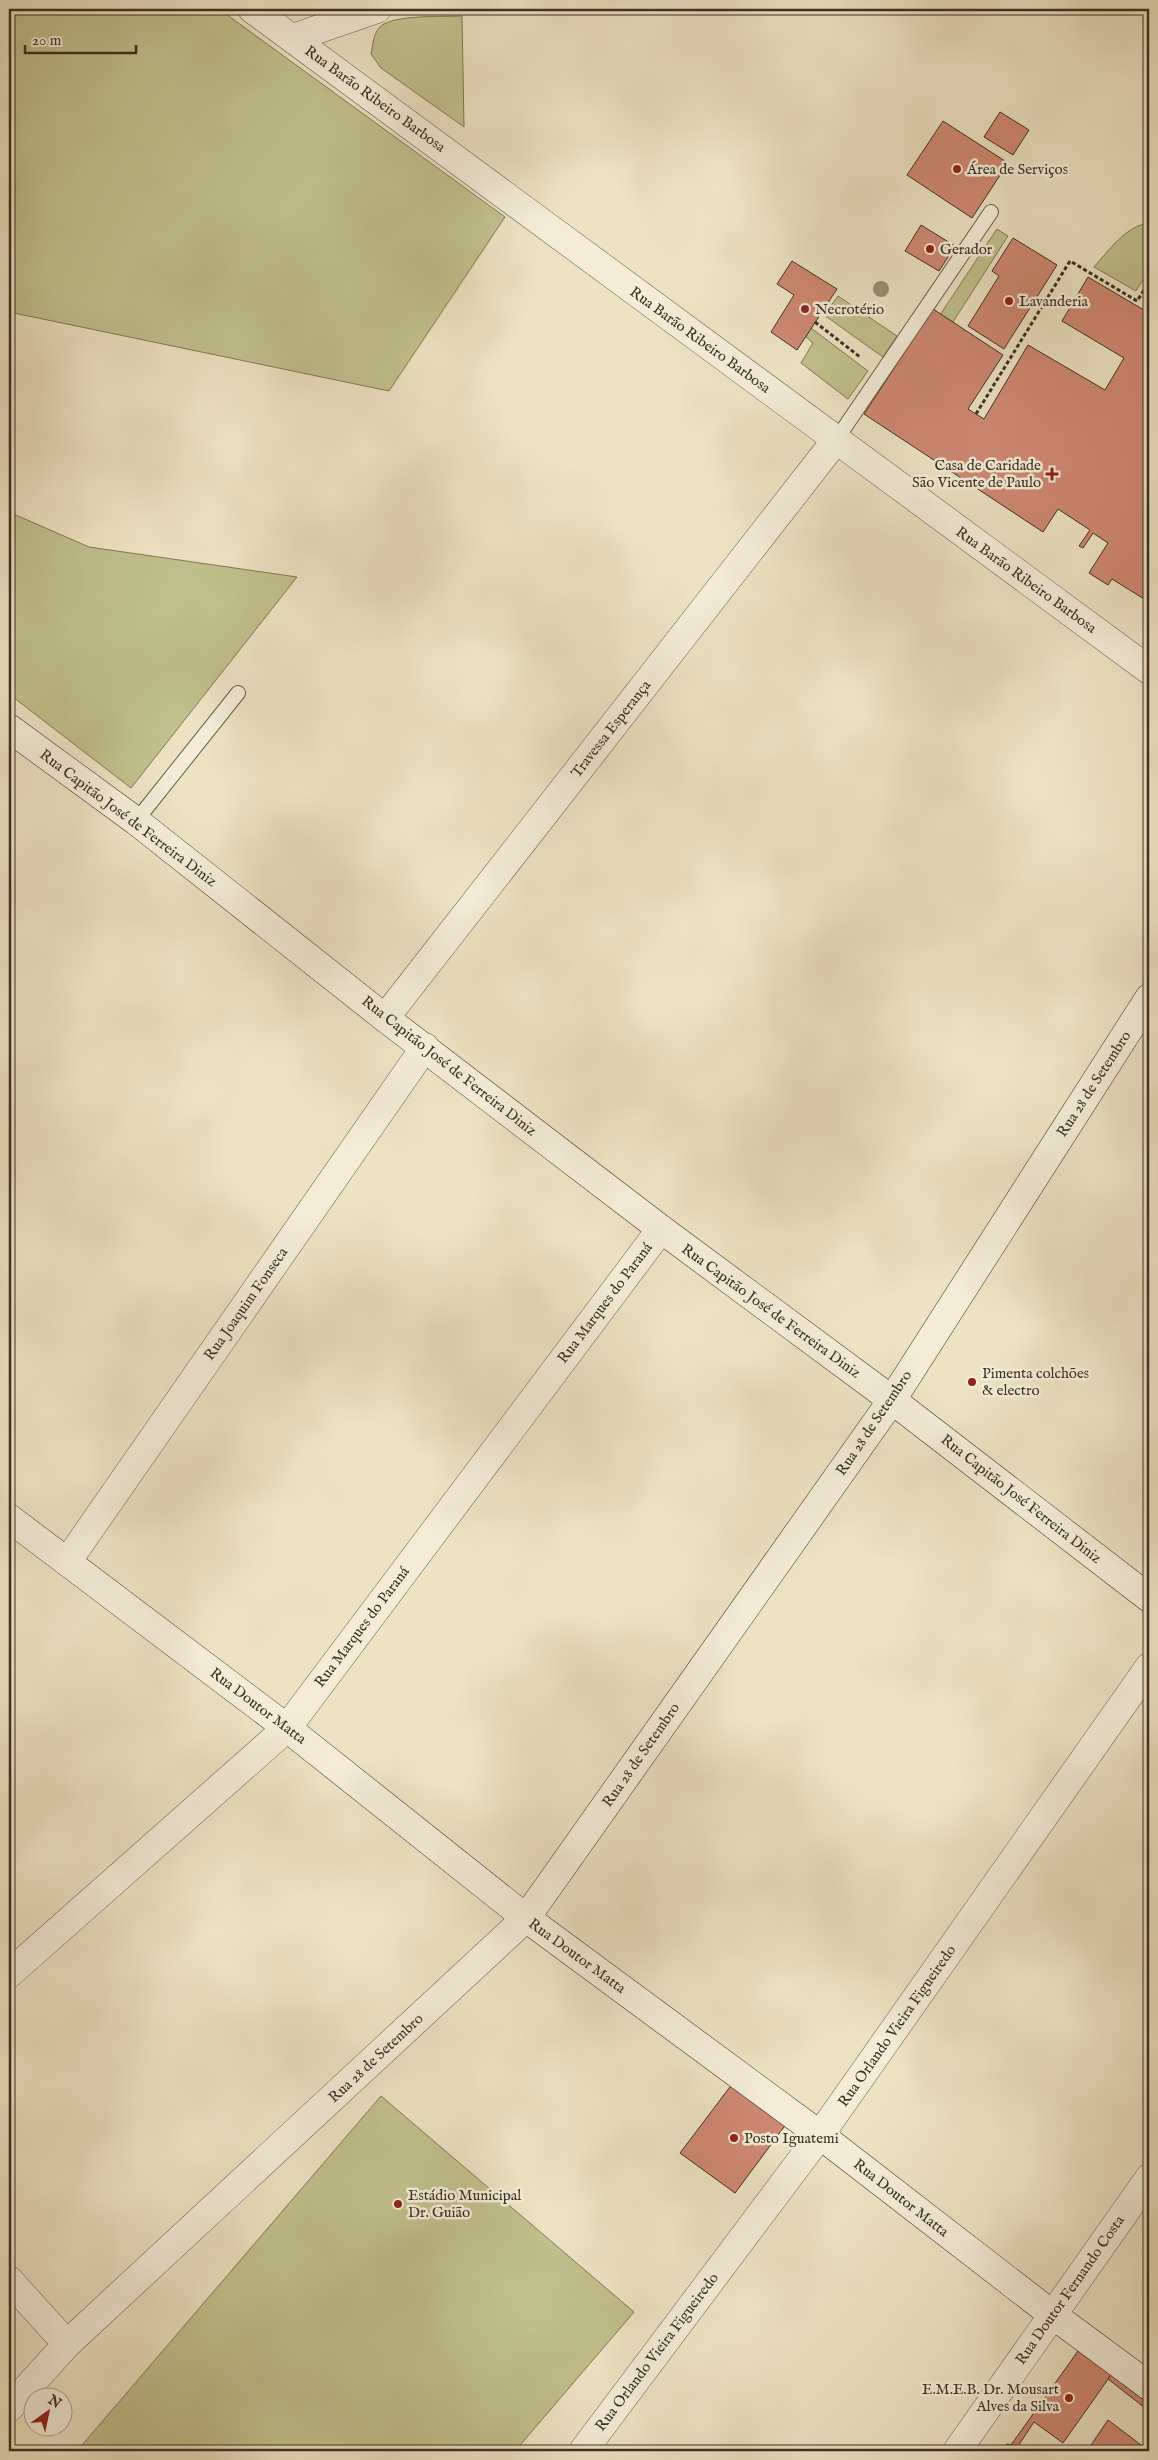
<svg xmlns="http://www.w3.org/2000/svg" width="1158" height="2460" font-family="'IM FELL English',serif">
<style>
.green{fill:#c0c18e;stroke:#7e7858}
.building{fill:#cf8973;stroke:#3c3023}
.lines{fill:none;stroke-linecap:round;stroke-linejoin:round}
.lane-casing{stroke:#685d4b;stroke-width:16}
.street-casing{stroke:#685d4b;stroke-width:29}
.secondary-casing{stroke:#3c3023;stroke-width:29}
.path{stroke:#3c3023;stroke-width:3;stroke-dasharray:4 2.5;stroke-linecap:butt}
.lane{stroke:#f3edd8;stroke-width:14}
.street{stroke:#f3edd8;stroke-width:28}
.secondary{stroke:#f3edd8;stroke-width:28}
.tree{fill:#9a9077}
.poi-dot{fill:#8f2418;stroke:#f3edd8;stroke-width:2}
.labels{text-anchor:middle;dominant-baseline:central;stroke-width:5;stroke-linejoin:round;paint-order:stroke}
.street-label{font-size:15px;fill:#3c3023;stroke:#f3edd8}
.poi-label{font-size:15px;fill:#3c3023;stroke:#f3edd8;text-anchor:start}
</style>
<rect width="100%" height="100%" fill="#ede3c3"/>
<filter id="stains"><feTurbulence type="fractalNoise" baseFrequency=".004" numOctaves="4"/><feColorMatrix values="0 0 0 0 .2 0 0 0 0 .09 0 0 0 0 .02 0 0 0 .5 -.17"/></filter>
<radialGradient id="worn" r=".72"><stop offset=".6" stop-color="#630" stop-opacity="0"/><stop offset="1" stop-color="#630" stop-opacity=".3"/></radialGradient>
<g class="green">
<path d="M9,9H219L505,217L389,391L9,312Z"/>
<path d="M462,16L464,127L381,68L371,54C373,45 373,34 380,27C392,14 444,17 462,16Z"/>
<path d="M1149,223V270L1136,291L1094,267C1109,250 1126,226 1149,223Z"/>
<path d="M997,229L1008,236L953,322L940,315Z"/>
<path d="M838,296L897,336L883,357L824,315Z"/>
<path d="M811,328L868,371L848,399L801,363L813,343L806,337Z"/>
<path d="M9,512L89,547L297,577L131,788L9,694Z"/>
<path d="M381,2096L634,2312L515,2451H77Z"/>
</g>
<g class="building">
<path d="M1000,112L1029,130L1013,155L984,137Z"/>
<path d="M943,121L1008,163L972,218L907,175Z"/>
<path d="M921,225L955,246L939,271L905,251Z"/>
<path d="M1013,238L1057,265L1004,349L968,326L999,276L992,271Z"/>
<path d="M792,261L837,289L797,350L771,332L794,295L777,284Z"/>
<path d="M1088,277L1149,313V602L1112,579L1108,585L1089,573L1108,543L1093,533L1083,548L1079,546L1090,530L1058,509L1043,532L864,414L933,309L1003,355L968,409L984,419L1028,345L1105,390L1124,358L1062,321Z"/>
<path d="M733,2083L787,2123L735,2193L680,2153Z"/>
<path d="M1078,2351L1111,2375L1063,2443L1034,2422L1016,2449L1018,2451H1001L1007,2444L1011,2445Z"/>
<path d="M1111,2375L1149,2404V2411L1108,2379Z"/>
<path d="M1108,2420L1149,2451H1087Z"/>
</g>
<g class="lines">
<g class="lane-casing">
<g id="lane">
<path d="M836,440L991,212"/>
<path d="M136,821L238,693"/>
</g>
</g>
<g class="street-casing">
<g id="street">
<path d="M252,9L1149,670"/>
<path d="M293,38L377,9"/>
<path d="M385,1018L836,440"/>
<path d="M67,1562L425,1047"/>
<path d="M9,1974L287,1728L661,1229"/>
<path d="M9,2280L67,2344"/>
<path d="M9,2408L67,2344L526,1918"/>
<path d="M583,2451L820,2135L1149,1667"/>
<path d="M957,2451L1149,2178"/>
</g>
</g>
<g class="secondary-casing">
<g id="secondary">
<path d="M9,728L136,821L385,1018L661,1229L892,1400L1149,1598"/>
<path d="M9,1518L287,1728L526,1918L820,2135L1053,2315L1149,2386"/>
<path d="M526,1918L892,1400L1149,998"/>
</g>
</g>
<g class="path">
<path d="M815,322L860,357"/>
<path d="M976,414L1070,261L1137,301L1149,282"/>
</g>
<use href="#lane" class="lane"/>
<use href="#street" class="street"/>
<use href="#secondary" class="secondary"/>
</g>
<circle class="tree" cx="881" cy="289" r="8"/>
<g class="poi-dot">
<circle cx="957" cy="169" r="5"/>
<circle cx="930" cy="249" r="5"/>
<circle cx="1009" cy="301" r="5"/>
<circle cx="805" cy="309" r="5"/>
<path d="M1049.5 466.5h5v5h5v5h-5v5h-5v-5h-5v-5h5z"/>
<circle cx="972" cy="1382" r="5"/>
<circle cx="734" cy="2138" r="5"/>
<circle cx="398" cy="2204" r="5"/>
<circle cx="1069" cy="2398" r="5"/>
</g>
<g class="labels">
<g class="street-label">
<text transform="translate(375 99) rotate(36)">Rua Barão Ribeiro Barbosa</text>
<text transform="translate(700 340) rotate(36)">Rua Barão Ribeiro Barbosa</text>
<text transform="translate(1026 580) rotate(36)">Rua Barão Ribeiro Barbosa</text>
<text transform="translate(611 729) rotate(-52)">Travessa Esperança</text>
<text transform="translate(128 818) rotate(37)">Rua Capitão José de Ferreira Diniz</text>
<text transform="translate(449 1066) rotate(38)">Rua Capitão José de Ferreira Diniz</text>
<text transform="translate(1094 1084) rotate(-57)">Rua 28 de Setembro</text>
<text transform="translate(605 1303) rotate(-53)">Rua Marques do Paraná</text>
<text transform="translate(246 1304) rotate(-55)">Rua Joaquim Fonseca</text>
<text transform="translate(771 1311) rotate(36)">Rua Capitão José de Ferreira Diniz</text>
<text transform="translate(874 1423) rotate(-56)">Rua 28 de Setembro</text>
<text transform="translate(1021 1499) rotate(38)">Rua Capitão José Ferreira Diniz</text>
<text transform="translate(362 1627) rotate(-53)">Rua Marques do Paraná</text>
<text transform="translate(258 1706) rotate(37)">Rua Doutor Matta</text>
<text transform="translate(641 1755) rotate(-55)">Rua 28 de Setembro</text>
<text transform="translate(577 1956) rotate(36)">Rua Doutor Matta</text>
<text transform="translate(897 2026) rotate(-55)">Rua Orlando Vieira Figueiredo</text>
<text transform="translate(376 2058) rotate(-43)">Rua 28 de Setembro</text>
<text transform="translate(901 2198) rotate(38)">Rua Doutor Matta</text>
<text transform="translate(1070 2290) rotate(-55)">Rua Doutor Fernando Costa</text>
<text transform="translate(657 2352) rotate(-53)">Rua Orlando Vieira Figueiredo</text>
</g>
<g class="poi-label">
<text x="967" y="169">Área de Serviços</text>
<text x="940" y="249">Gerador</text>
<text x="1019" y="301">Lavanderia</text>
<text x="815" y="309">Necrotério</text>
<text x="1041" y="465" text-anchor="end">Casa de Caridade<tspan x="1041" dy="17">São Vicente de Paulo</tspan></text>
<text x="982" y="1373">Pimenta colchões<tspan x="982" dy="17">&amp; electro</tspan></text>
<text x="744" y="2138">Posto Iguatemi</text>
<text x="408" y="2195">Estádio Municipal<tspan x="408" dy="17">Dr. Guião</tspan></text>
<text x="1059" y="2389" text-anchor="end">E.M.E.B. Dr. Mousart<tspan x="1059" dy="17">Alves da Silva</tspan></text>
</g>
</g>
<rect width="1158" height="2460" fill="none" stroke="#ede3c3" stroke-width="30"/>
<rect x="10" y="10" width="1138" height="2440" fill="none" stroke="#3c3023" stroke-width="2.5"/>
<rect x="15" y="15" width="1128" height="2430" fill="none" stroke="#3c3023"/>
<g transform="translate(48 2412) rotate(33)"><circle r="24" fill="#f3edd8" stroke="#aaa190"/>
<path d="M0-4L9 19L0 12L-9 19Z" fill="#8f2418"/>
<text y="-8" font-size="14" font-weight="bold" text-anchor="middle" fill="#3c3023">N</text>
</g>
<path d="M25 45v8h111v-8" fill="none" stroke="#3c3023" stroke-width="2.5"/>
<text x="32" y="45" font-size="15" fill="#3c3023" stroke="#f3edd8" stroke-width="4" paint-order="stroke">20 m</text>
<rect width="100%" height="100%" filter="url(#stains)"/>
<rect width="100%" height="100%" fill="url(#worn)"/>
</svg>
